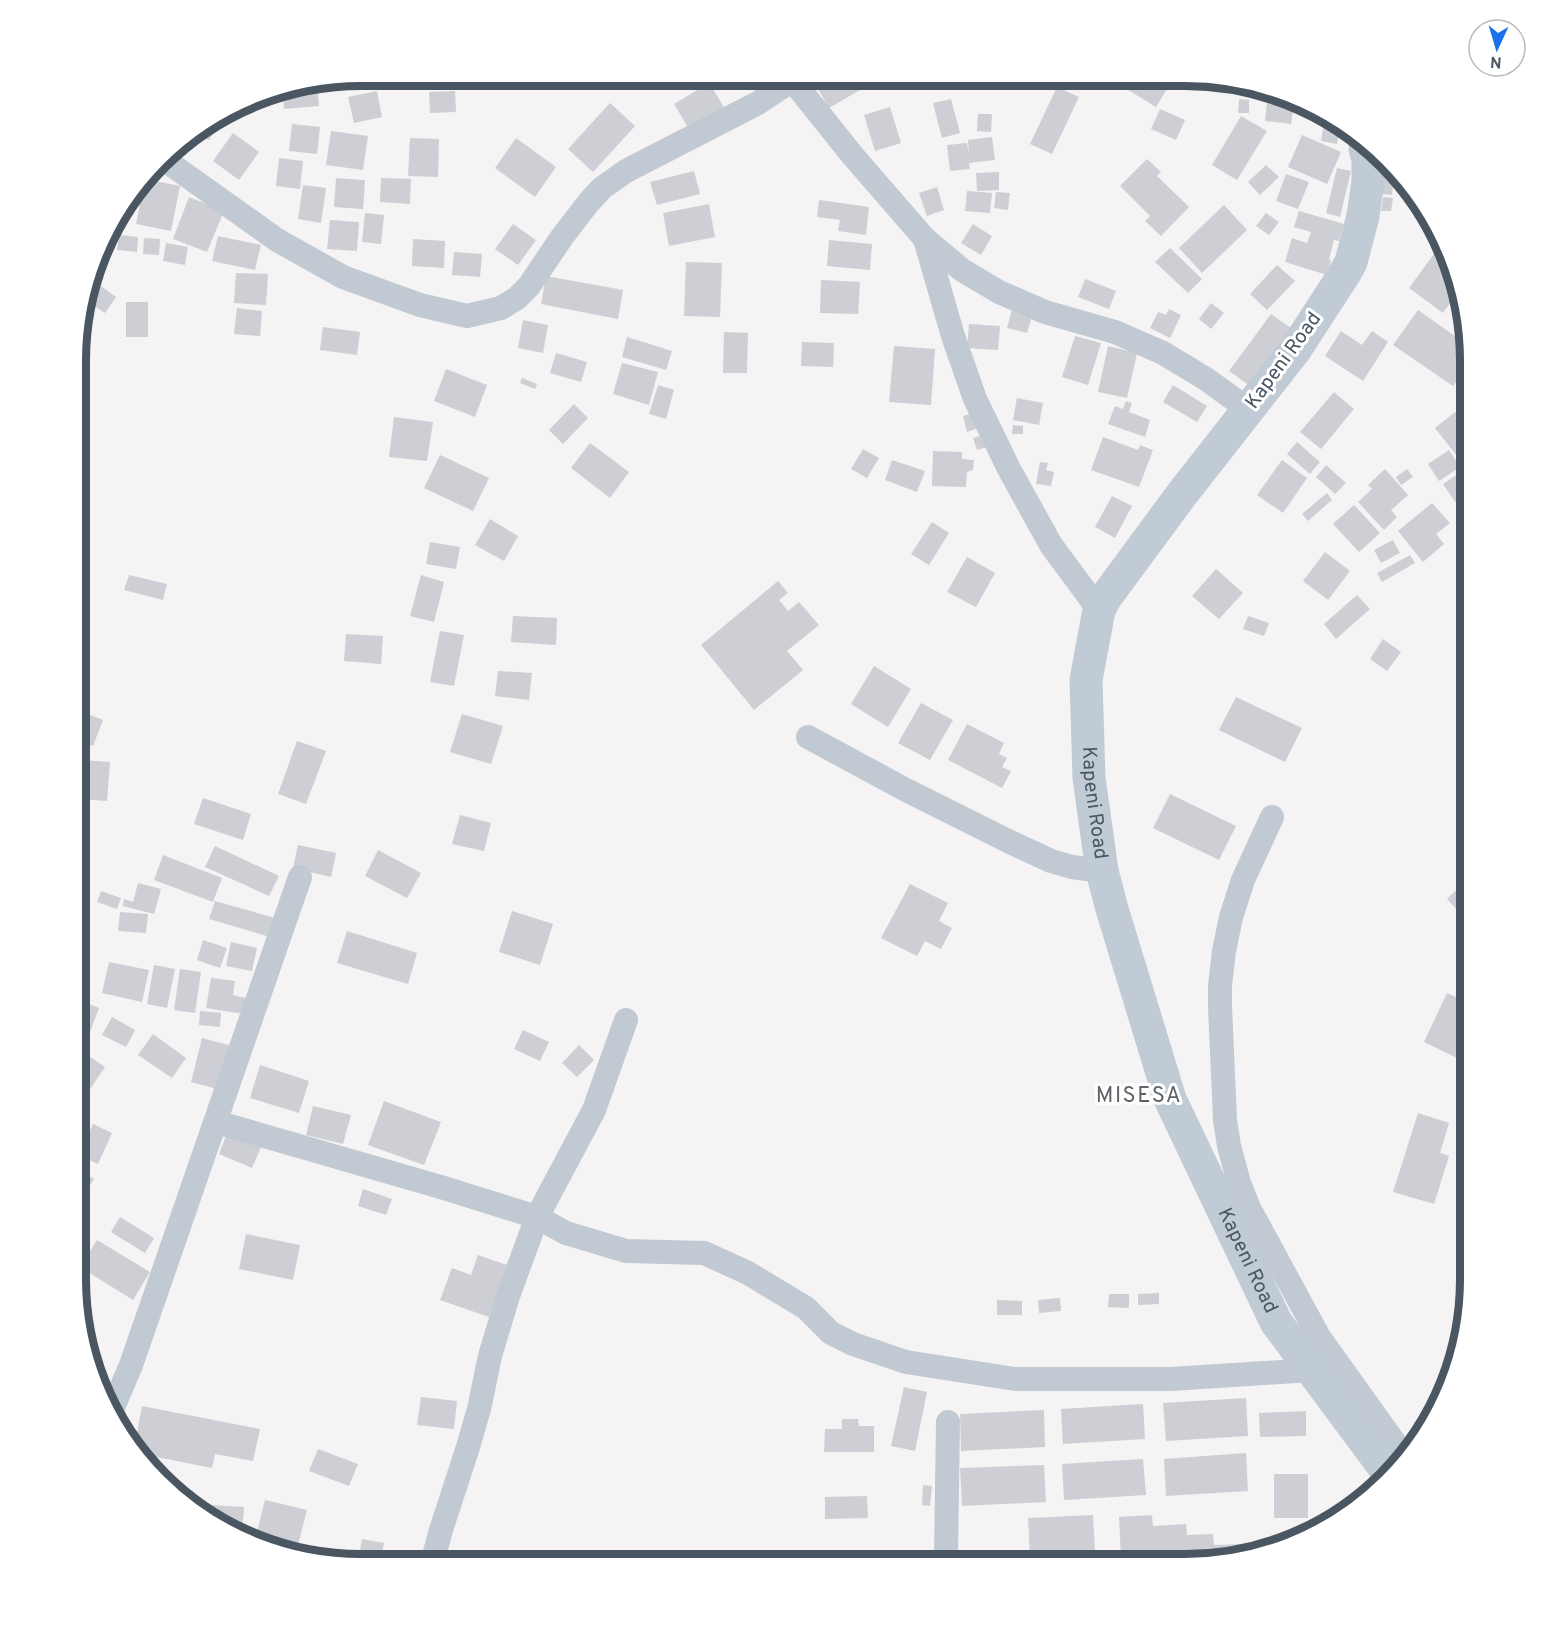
<svg xmlns="http://www.w3.org/2000/svg" width="1545" height="1639" font-family="Overpass,sans-serif">
<style>
.building{fill:#cdcfd5}
.lines{fill:none;stroke-linecap:round;stroke-linejoin:round}
.street{stroke:#c1cad2;stroke-width:24}
.secondary{stroke:#c1cbd6;stroke-width:33}
.labels{text-anchor:middle;dominant-baseline:central;stroke-width:6;stroke-linejoin:round;paint-order:stroke}
.street-label{font-size:20px;fill:#4a5661;stroke:#fff}
.quarter-label{font-size:22px;letter-spacing:1.5px;fill:#5f6368;stroke:#fff}
.rim{fill:none;stroke:#4a5661;stroke-width:8}
</style>
<rect width="100%" height="100%" fill="#f5f3f3"/>
<g class="building">
<path d="M423,75H458L459,81L426,88Z"/>
<path d="M836,76H853L860,90L829,108L817,87Z"/>
<path d="M1107,77H1159L1170,84L1156,107Z"/>
<path d="M317,82L319,106L284,109L282,88Z"/>
<path d="M709,83L724,107L689,129L674,104Z"/>
<path d="M1057,87L1079,97L1052,154L1030,144Z"/>
<path d="M377,91L382,117L354,123L348,97Z"/>
<path d="M455,91L456,112L430,113L429,92Z"/>
<path d="M951,99L960,133L942,138L933,103Z"/>
<path d="M1239,99L1249,100V113H1238Z"/>
<path d="M1267,101L1294,104L1291,124L1265,121Z"/>
<path d="M610,103L635,126L593,172L568,149Z"/>
<path d="M890,107L901,143L875,151L864,115Z"/>
<path d="M1160,109L1185,120L1176,140L1151,129Z"/>
<path d="M978,114H992L991,132L977,131Z"/>
<path d="M225,115L209,140L196,132Z"/>
<path d="M1241,116L1267,131L1237,180L1212,165Z"/>
<path d="M1324,123L1340,125L1337,144L1321,141Z"/>
<path d="M292,124L320,127L317,154L289,151Z"/>
<path d="M331,131L368,136L363,170L326,165Z"/>
<path d="M233,133L259,152L239,180L213,161Z"/>
<path d="M1302,135L1341,152L1327,184L1288,167Z"/>
<path d="M992,137L995,160L969,163L970,169L950,171L947,145L967,143L969,154L968,140Z"/>
<path d="M410,138L439,139L438,177L408,176Z"/>
<path d="M516,138L556,167L535,197L495,168Z"/>
<path d="M279,158L303,161L300,189L276,186Z"/>
<path d="M1147,159L1161,172L1157,176L1189,207L1161,236L1145,221L1150,216L1120,186Z"/>
<path d="M1266,165L1279,177L1260,195L1248,182Z"/>
<path d="M1337,168L1351,171L1340,217L1326,213Z"/>
<path d="M694,171L700,194L657,205L650,182Z"/>
<path d="M999,172V190L977,191L976,173Z"/>
<path d="M1286,174L1309,182L1298,209L1276,201Z"/>
<path d="M1383,176L1394,177L1392,195L1382,194Z"/>
<path d="M336,178L365,180L363,209L334,207Z"/>
<path d="M381,178L411,179L410,204L380,202Z"/>
<path d="M145,179L180,186L171,231L136,224Z"/>
<path d="M303,185L326,188L321,223L298,219Z"/>
<path d="M937,187L944,210L927,216L919,193Z"/>
<path d="M967,191L992,193L990,213L965,211Z"/>
<path d="M996,192L1010,193L1008,210L994,208Z"/>
<path d="M189,197L224,211L207,252L173,239Z"/>
<path d="M1383,197L1393,198L1391,211H1381Z"/>
<path d="M819,200L869,207L866,235L838,231L840,220L817,217Z"/>
<path d="M709,204L715,237L669,246L663,213Z"/>
<path d="M1224,205L1247,230L1202,273L1179,248Z"/>
<path d="M1299,211L1344,224L1339,241L1334,240L1329,259L1331,260L1327,275L1285,262L1292,238L1307,243L1311,232L1294,227Z"/>
<path d="M365,213L384,215L381,244L362,242Z"/>
<path d="M1266,213L1279,222L1269,235L1256,226Z"/>
<path d="M330,220L359,222L357,251L327,249Z"/>
<path d="M513,224L536,240L518,265L495,249Z"/>
<path d="M973,224L992,236L981,255L961,243Z"/>
<path d="M108,231H114L113,251L101,250Z"/>
<path d="M119,235L138,237L137,252L117,250Z"/>
<path d="M218,236L261,245L255,270L212,261Z"/>
<path d="M144,238L160,239L159,255L143,254Z"/>
<path d="M413,239L445,241L444,268L412,266Z"/>
<path d="M829,240L872,244L870,270L827,266Z"/>
<path d="M166,243L188,247L185,265L163,261Z"/>
<path d="M1442,243L1455,268L1459,291L1443,313L1409,288Z"/>
<path d="M1170,248L1202,279L1188,293L1155,262Z"/>
<path d="M454,252L482,254L480,277L452,275Z"/>
<path d="M686,262L722,263L720,317L684,316Z"/>
<path d="M1277,265L1295,281L1267,310L1250,294Z"/>
<path d="M94,269L103,272L92,296L85,292Z"/>
<path d="M236,273L268,274L266,305L234,303Z"/>
<path d="M546,276L623,290L618,319L541,304Z"/>
<path d="M1085,279L1116,291L1109,309L1078,297Z"/>
<path d="M821,280L860,282L858,314L820,313Z"/>
<path d="M101,286L116,297L105,313L89,302Z"/>
<rect x="126" y="302" width="22" height="35"/>
<path d="M1211,303L1224,313L1211,329L1199,319Z"/>
<path d="M1013,306L1033,312L1027,333L1007,328Z"/>
<path d="M237,308L262,311L260,336L234,334Z"/>
<path d="M1169,309L1181,315L1170,338L1150,328L1158,312L1166,315Z"/>
<path d="M1418,310L1469,346V381L1461,375L1453,386L1393,345Z"/>
<path d="M1271,314L1295,331L1253,388L1229,371Z"/>
<path d="M523,320L548,325L543,353L518,348Z"/>
<path d="M969,324L1000,326L998,350L967,348Z"/>
<path d="M323,327L360,332L357,355L320,350Z"/>
<path d="M1341,331L1362,345L1372,331L1388,342L1363,381L1325,356Z"/>
<path d="M724,332L748,333L747,373H723Z"/>
<path d="M1075,336L1101,343L1088,385L1062,377Z"/>
<path d="M627,337L672,351L666,370L622,357Z"/>
<path d="M802,342L834,343L833,367L801,366Z"/>
<path d="M894,346L935,349L931,405L889,402Z"/>
<path d="M1108,346L1137,353L1127,398L1098,392Z"/>
<path d="M556,353L587,362L581,382L550,373Z"/>
<path d="M622,363L658,372L649,405L613,394Z"/>
<path d="M446,369L487,385L475,417L434,401Z"/>
<path d="M522,378L537,384L535,389L520,383Z"/>
<path d="M658,385L674,390L666,419L649,414Z"/>
<path d="M1173,385L1207,406L1197,422L1163,402Z"/>
<path d="M1334,392L1354,409L1321,449L1300,432Z"/>
<path d="M1017,398L1043,403L1039,425L1013,420Z"/>
<path d="M1126,401L1132,403L1129,412L1150,420L1145,437L1108,424L1115,406L1123,409Z"/>
<path d="M574,404L588,418L563,444L549,430Z"/>
<path d="M977,412L982,427L967,432L963,416Z"/>
<path d="M1455,412L1469,431V447L1457,456L1435,428Z"/>
<path d="M394,417L433,422L427,461L389,457Z"/>
<path d="M1013,425L1023,426V434H1012Z"/>
<path d="M986,434L990,446L977,450L973,438Z"/>
<path d="M1103,437L1138,450L1140,445L1153,450L1139,487L1091,470Z"/>
<path d="M1297,442L1320,462L1310,474L1287,454Z"/>
<path d="M590,443L629,472L610,498L571,468Z"/>
<path d="M863,449L879,458L867,478L851,469Z"/>
<path d="M1449,450L1460,467L1439,481L1428,464Z"/>
<path d="M933,451L962,452V459L974,460L973,470L967,472L966,487L932,486Z"/>
<path d="M440,455L489,478L473,511L424,488Z"/>
<path d="M892,460L925,471L917,492L885,480Z"/>
<path d="M1282,460L1307,478L1283,513L1257,495Z"/>
<path d="M1040,462L1048,463L1046,470L1054,472L1051,486L1036,484Z"/>
<path d="M1326,465L1346,483L1335,494L1316,477Z"/>
<path d="M1467,468L1469,471V493L1455,502L1443,484Z"/>
<path d="M1385,469L1408,495L1391,510L1397,517L1384,530L1358,502L1372,489L1368,485Z"/>
<path d="M1407,469L1413,477L1401,485L1396,477Z"/>
<path d="M1327,493L1332,500L1308,521L1302,514Z"/>
<path d="M1112,496L1132,506L1115,538L1095,527Z"/>
<path d="M1432,503L1450,523L1436,534L1444,544L1423,562L1398,531Z"/>
<path d="M1354,505L1380,533L1359,552L1333,524Z"/>
<path d="M490,519L518,536L504,561L475,545Z"/>
<path d="M932,522L949,533L929,565L911,554Z"/>
<path d="M1393,540L1400,553L1381,563L1374,550Z"/>
<path d="M430,542L460,547L456,569L426,564Z"/>
<path d="M1325,552L1350,571L1328,600L1303,581Z"/>
<path d="M1410,555L1415,563L1382,582L1377,573Z"/>
<path d="M967,557L995,573L976,607L947,592Z"/>
<path d="M1216,569L1243,593L1219,619L1192,596Z"/>
<path d="M129,575L167,584L163,600L124,590Z"/>
<path d="M421,575L444,582L434,622L410,616Z"/>
<path d="M778,581L788,593L779,600L788,611L799,602L819,625L787,651L803,670L754,710L701,645Z"/>
<path d="M1357,595L1370,609L1336,639L1324,624Z"/>
<path d="M513,616L557,618L556,645L511,642Z"/>
<path d="M1248,616L1269,623L1264,636L1243,629Z"/>
<path d="M440,631L464,635L454,686L430,682Z"/>
<path d="M346,634L383,636L381,664L344,661Z"/>
<path d="M1383,639L1401,652L1387,671L1370,659Z"/>
<path d="M874,666L911,689L888,727L851,704Z"/>
<path d="M498,671L532,673L529,700L495,696Z"/>
<path d="M1236,697L1302,728L1285,762L1219,730Z"/>
<path d="M921,703L953,720L930,760L898,743Z"/>
<path d="M80,711L103,720L93,746L78,740V715Z"/>
<path d="M462,714L503,726L491,764L450,752Z"/>
<path d="M967,724L1004,743L999,754L1007,758L1002,767L1011,771L1002,788L948,760Z"/>
<path d="M297,741L326,751L306,804L278,794Z"/>
<path d="M82,760L110,762L107,801L79,799Z"/>
<path d="M1170,794L1236,826L1219,860L1153,828Z"/>
<path d="M203,798L251,814L243,840L194,824Z"/>
<path d="M460,815L491,823L484,851L452,844Z"/>
<path d="M298,845L336,853L331,877L293,868Z"/>
<path d="M215,846L279,876L269,896L205,867Z"/>
<path d="M378,850L421,873L407,898L365,876Z"/>
<path d="M163,855L222,878L213,902L154,880Z"/>
<path d="M1469,878V923L1447,899Z"/>
<path d="M138,883L161,889L154,914L123,906L124,899L133,902Z"/>
<path d="M910,884L948,903L939,921L952,928L941,949L925,941L917,956L881,938Z"/>
<path d="M101,891L121,898L117,909L97,902Z"/>
<path d="M215,901L275,918L270,937L209,919Z"/>
<path d="M512,911L553,924L540,965L499,952Z"/>
<path d="M120,912L148,914L146,933L118,931Z"/>
<path d="M347,931L417,953L408,984L337,963Z"/>
<path d="M203,940L227,948L220,968L197,960Z"/>
<path d="M77,942L85,944L78,966H77Z"/>
<path d="M231,942L257,948L252,971L226,966Z"/>
<path d="M109,962L149,970L142,1002L102,993Z"/>
<path d="M154,965L175,969L167,1008L147,1004Z"/>
<path d="M180,969L201,972L195,1013L174,1010Z"/>
<path d="M211,978L235,981L233,995L246,998L243,1014L206,1008Z"/>
<path d="M1447,993L1469,1003V1036L1459,1059L1424,1042Z"/>
<path d="M79,1000L99,1008L90,1032L77,1028V1005Z"/>
<path d="M200,1011L221,1013L220,1027L199,1025Z"/>
<path d="M112,1017L135,1030L126,1047L102,1035Z"/>
<path d="M523,1030L549,1042L540,1061L514,1049Z"/>
<path d="M153,1034L186,1058L172,1078L138,1055Z"/>
<path d="M202,1038L229,1045L217,1089L191,1082Z"/>
<path d="M579,1045L594,1060L577,1077L562,1063Z"/>
<path d="M86,1054L105,1067L90,1089L77,1079V1068Z"/>
<path d="M260,1065L309,1081L299,1113L250,1098Z"/>
<path d="M384,1101L441,1122L424,1165L368,1145Z"/>
<path d="M313,1106L351,1115L343,1144L306,1135Z"/>
<path d="M1418,1113L1449,1123L1440,1153L1449,1156L1434,1204L1393,1192Z"/>
<path d="M93,1124L112,1133L98,1164L76,1154V1127L89,1133Z"/>
<path d="M228,1131L262,1145L252,1168L219,1154Z"/>
<path d="M76,1168L94,1179L81,1200L76,1197Z"/>
<path d="M363,1189L392,1199L386,1215L358,1206Z"/>
<path d="M120,1217L154,1238L145,1253L111,1232Z"/>
<path d="M76,1224L86,1229L76,1249Z"/>
<path d="M246,1234L300,1245L293,1280L239,1269Z"/>
<path d="M97,1240L150,1272L133,1300L80,1267Z"/>
<path d="M478,1255L507,1265L489,1317L440,1300L452,1268L471,1275Z"/>
<path d="M1159,1293V1304L1138,1305V1294Z"/>
<path d="M1109,1294H1129V1308L1108,1307Z"/>
<path d="M1060,1298L1061,1311L1039,1313L1038,1300Z"/>
<path d="M997,1300L1022,1301V1315H997Z"/>
<path d="M904,1387L927,1392L915,1451L891,1446Z"/>
<path d="M421,1397L457,1401L454,1429L417,1425Z"/>
<path d="M1246,1398L1248,1436L1166,1441L1163,1403Z"/>
<path d="M1143,1404L1145,1439L1063,1444L1061,1409Z"/>
<path d="M142,1406L260,1429L253,1461L215,1454L212,1468L141,1454L134,1448Z"/>
<path d="M1044,1410L1045,1447L961,1451L960,1414Z"/>
<path d="M1306,1411V1436L1260,1437L1259,1413Z"/>
<path d="M842,1419H858L859,1426H874V1452H824L825,1429H842Z"/>
<path d="M318,1449L358,1464L349,1486L309,1471Z"/>
<path d="M1246,1453L1248,1491L1166,1496L1164,1459Z"/>
<path d="M1143,1459L1146,1495L1064,1500L1062,1464Z"/>
<path d="M1044,1465L1046,1502L962,1506L960,1468Z"/>
<rect x="1274" y="1474" width="34" height="44"/>
<path d="M923,1485L932,1486L930,1506L922,1505Z"/>
<path d="M867,1496L868,1518L825,1519V1497Z"/>
<path d="M265,1500L307,1510L298,1545L256,1536Z"/>
<path d="M210,1505L244,1507L242,1533L218,1526L209,1518Z"/>
<path d="M1093,1515L1095,1552L1030,1555L1028,1518Z"/>
<path d="M1152,1515L1153,1526L1186,1524L1187,1535L1213,1534L1214,1545L1246,1544V1555L1203,1563H1152V1556L1121,1558L1119,1517Z"/>
<path d="M362,1539L384,1543L381,1559L359,1555Z"/>
<path d="M899,1550L926,1552L925,1563H897Z"/>
</g>
<g class="lines">
<g class="street">
<path d="M789,76L853,156L925,239L962,270L999,292L1045,312L1115,332L1163,353L1206,379L1249,410"/>
<path d="M162,158L277,240L343,277L420,305L467,316L501,308L517,298L529,286L562,237L589,202L602,188L626,171L758,103L791,81"/>
<path d="M925,239L953,336L975,399L1009,469L1051,545L1099,610"/>
<path d="M808,737L906,790L1008,841L1051,861L1072,867L1102,871"/>
<path d="M1272,817L1243,880L1231,917L1224,951L1220,986V1006L1225,1120L1229,1146L1239,1183L1249,1208L1319,1337L1402,1453"/>
<path d="M216,1122L444,1188L537,1217L566,1233L626,1251L704,1253L748,1273L806,1308L831,1333L853,1344L906,1362L1015,1379H1171L1312,1370"/>
<path d="M111,1412L131,1365L300,877"/>
<path d="M432,1563L441,1530L468,1447L479,1409L490,1356L508,1296L537,1217L594,1110L626,1020"/>
<path d="M944,1563L946,1553L948,1422"/>
</g>
<path class="secondary" id="s1" d="M1365,149L1368,159V181L1363,216L1351,262L1345,273L1295,350L1182,494L1106,597L1099,610L1086,680L1089,778L1102,871L1112,909L1170,1099L1276,1322L1386,1470"/>
</g>
<g class="labels">
<g class="street-label">
<text transform="translate(1284 361) rotate(-54)">Kapeni Road</text>
<text stroke="none"><textPath href="#s1" startOffset="740">Kapeni Road</textPath></text>
<text stroke="none"><textPath href="#s1" startOffset="1226">Kapeni Road</textPath></text>
</g>
<g class="quarter-label">
<text x="1139" y="1096">MISESA</text>
</g>
</g>
<path d="M0 0H1545V1639H0ZM361 86H1185A275 275 0 0 1 1460 361V1279A275 275 0 0 1 1185 1554H361A275 275 0 0 1 86 1279V361A275 275 0 0 1 361 86Z" fill="#fff" fill-rule="evenodd"/>
<path class="rim" d="M361 86H1185A275 275 0 0 1 1460 361V1279A275 275 0 0 1 1185 1554H361A275 275 0 0 1 86 1279V361A275 275 0 0 1 361 86Z"/>
<g transform="translate(1497 48) rotate(184)"><circle r="28" fill="#ffffff" stroke="#b7bbc0" stroke-width="1.5"/>
<path d="M0-4.5L10 22L0 15L-10 22Z" fill="#1a73e8"/>
<text y="-9" font-size="16" font-weight="bold" text-anchor="middle" fill="#4a5661">N</text>
</g>
</svg>
